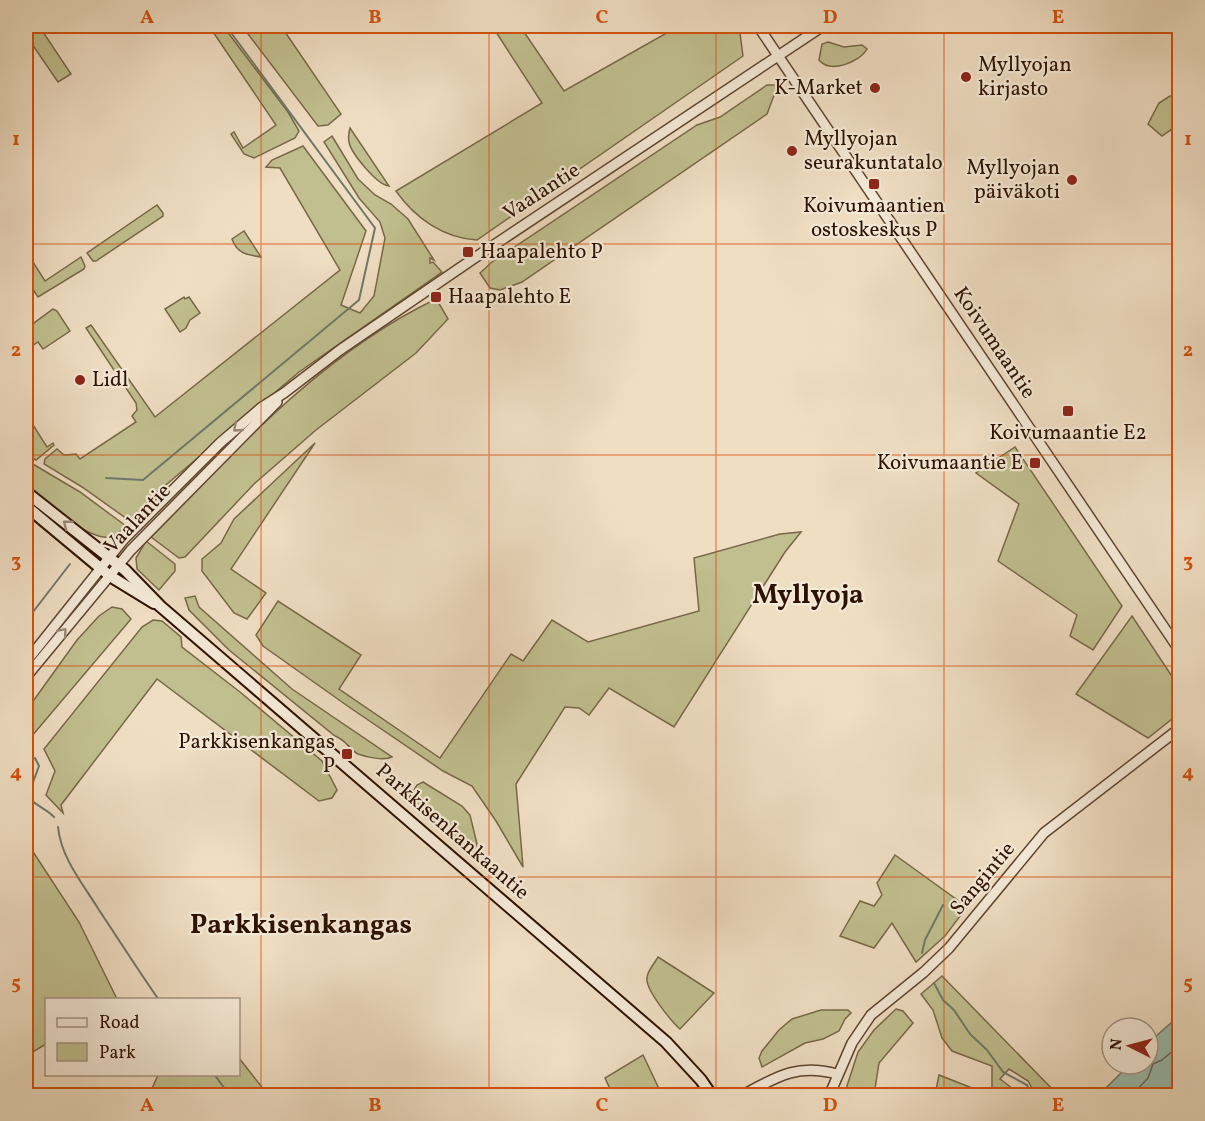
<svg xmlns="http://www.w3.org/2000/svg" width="1205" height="1121" font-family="Vollkorn,serif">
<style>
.green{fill:#c1bf8f;stroke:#786848;stroke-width:1.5}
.water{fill:#9bbcb0;stroke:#6f786a;stroke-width:1.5}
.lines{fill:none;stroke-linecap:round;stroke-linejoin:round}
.shore{stroke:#646758;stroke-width:1.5}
.stream{stroke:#6f786a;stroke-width:2}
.tertiary-casing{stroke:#5e4531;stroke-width:12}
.secondary-casing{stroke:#2e1200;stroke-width:14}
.tertiary{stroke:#f5ead8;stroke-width:9}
.secondary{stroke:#f5ead8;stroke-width:10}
.oneway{stroke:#9b8977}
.grid{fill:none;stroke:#d5520b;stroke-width:1.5;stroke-opacity:0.55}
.poi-dot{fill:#8f2418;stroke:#f5ead8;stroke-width:2}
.labels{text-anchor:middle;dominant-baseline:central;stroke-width:4.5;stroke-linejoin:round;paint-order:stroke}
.poi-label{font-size:21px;fill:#2e1200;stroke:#f5ead8;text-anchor:start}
.street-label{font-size:21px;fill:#2e1200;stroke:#f5ead8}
.district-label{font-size:27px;font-weight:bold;fill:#2e1200;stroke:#f5ead8}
.neatline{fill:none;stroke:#d5520b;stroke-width:2}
.grid-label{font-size:20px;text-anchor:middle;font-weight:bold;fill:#d5520b}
</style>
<rect width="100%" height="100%" fill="#f0dec3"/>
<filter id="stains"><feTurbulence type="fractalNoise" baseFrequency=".00333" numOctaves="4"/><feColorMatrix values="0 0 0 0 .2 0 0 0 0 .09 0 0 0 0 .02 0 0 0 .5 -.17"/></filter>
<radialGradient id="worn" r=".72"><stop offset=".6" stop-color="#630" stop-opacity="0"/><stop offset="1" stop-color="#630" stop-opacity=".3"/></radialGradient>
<g class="green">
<path d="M26,26H53L43,32L71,74L58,82L30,41L26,44Z"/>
<path d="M209,26H223L288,112L299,131L295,138L254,158L244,154L231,134L234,132L243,148L276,125Z"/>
<path d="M242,26H281L341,114L328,125L318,126Z"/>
<path d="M508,26H520L564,91L679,26H739L743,56L477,240C443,238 415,218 396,191L542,103L496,32Z"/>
<path d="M828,42L844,47L862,45L867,49C860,62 830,74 819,60L822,44Z"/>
<path d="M767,85H775L776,90L767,114L522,282L500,290L490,288L480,273L492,262L697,125L720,117Z"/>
<path d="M1170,96H1179V124L1162,136L1148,124L1159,103Z"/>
<path d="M350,128L389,186C377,185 351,153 349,142C348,138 349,132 350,128Z"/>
<path d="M332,136L358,179L375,195L391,204L408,219L434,260L430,258V263L433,262L442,272L299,372L154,495L130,521L82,487L44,464L45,459L57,449L64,455L76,454L80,459L136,422L132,416L137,410L136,403L86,328L91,325L155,417L340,270L280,168L266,167L272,160L303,146L366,231L341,305L360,313L374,296L385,238L380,222L359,198L324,142Z"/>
<path d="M157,205L163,213V216L96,261H93L87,253Z"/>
<path d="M244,231L261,257C246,255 237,253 232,239Z"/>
<path d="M26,251L45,281L81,257L85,266L84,269L38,297L26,279Z"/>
<path d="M184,297L185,299L189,297L200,313L190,320L186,328L180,332L165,309Z"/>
<path d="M434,300H437L448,319L416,353L316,430L254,484L185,557L179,558L151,537C237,449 322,354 434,300Z"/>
<path d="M53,309L57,311L70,331L43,349L38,342L29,348L26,343V329Z"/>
<path d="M26,414L47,447L53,443L54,445L36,460L26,455Z"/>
<path d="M315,443L231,569L266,593L247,619L234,613L202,571V559L221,543L234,519Z"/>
<path d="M1015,447L1122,606L1093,650L1070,636L1077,615L998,561L1019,504L976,473Z"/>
<path d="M26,460L80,492L126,526C122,530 117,535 111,537C89,542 42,500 26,486Z"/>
<path d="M801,532L785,552L674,727L609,688L589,715L579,708L565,707L516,784L523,867L496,821L472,786L443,771L349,707L263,646L256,635L278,601L361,655L339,689L440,758L511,654L523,661L552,620L588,642L699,611L694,558L780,534Z"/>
<path d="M146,541L175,564V571L159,590L137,569L136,558Z"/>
<path d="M195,596L199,607L292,689L392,757C384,761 366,757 358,754C349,749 345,739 335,736L229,650L189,610L185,598Z"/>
<path d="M112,607L122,609L131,619L26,743V711L77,640L99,616Z"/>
<path d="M1132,616L1179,687V711L1177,715L1148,738L1076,694Z"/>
<path d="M153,620L162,621L181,637L182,647L240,692L322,761L337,790L332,798L319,801L157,679L61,805L63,813L46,795L55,771L44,749L142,627Z"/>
<path d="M423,782L462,806L470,815L477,844L472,854L407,801L417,785Z"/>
<path d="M26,841L79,922L117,999L46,1000V1044L26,1056Z"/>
<path d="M895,855L967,907L945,936L916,962L892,923L874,948L840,936L860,901L874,906L882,895L877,883Z"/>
<path d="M658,957L714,993L680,1029C671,1021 645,989 647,978C647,971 655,963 658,957Z"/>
<path d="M942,976L1058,1095H1036L1028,1081L1009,1069L1000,1079L1013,1089L1016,1095H992V1066L952,1051L942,1038L933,1010L921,994Z"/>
<path d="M896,1009L903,1011L913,1023L879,1063L874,1095H844L858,1052L874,1030Z"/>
<path d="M821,1010H848L851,1013L845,1019L839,1031L823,1039L805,1043L762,1067L759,1058L762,1051L779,1030L792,1019Z"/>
<path d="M643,1055L662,1095H613L605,1078Z"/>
<path d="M239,1058L268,1095H149L158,1075L238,1074Z"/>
<path d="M939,1075L990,1095H935Z"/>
</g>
<path class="water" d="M1179,1016V1095H1099L1130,1064H1148V1043Z"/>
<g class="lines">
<path class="shore" d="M1131,1096L1148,1078L1153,1064L1162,1060L1180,1045"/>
<g class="stream">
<path d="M106,478L143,480L359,300L375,228L226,26"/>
<path d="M26,621L70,564"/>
<path d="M35,758L39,766L29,793L30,799C37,806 48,810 54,817"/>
<path d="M58,827C61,858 83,884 99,910C119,940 138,970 159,1000"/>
<path d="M922,953L925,940L943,905"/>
<path d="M934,983L943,1000L954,1010L970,1034L987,1050L1003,1072L1027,1085L1032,1096"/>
<path d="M214,1074L230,1096"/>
</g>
<g class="tertiary-casing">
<g id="tertiary">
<path d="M758,26L1180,651"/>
<path d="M26,662L124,539L220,443L262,407L284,393L340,350L473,259L823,26"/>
<path d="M26,677L131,550L277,402"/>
<path d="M741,1096C776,1077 797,1063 837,1074"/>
<path d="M829,1096L852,1043L871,1015L924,972L949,948L1044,833L1180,728"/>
</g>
</g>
<g class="secondary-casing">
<g id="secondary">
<path d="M26,492L125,570L160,606L666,1042L701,1080L712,1096"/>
<path d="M26,506L110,576L154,603"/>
</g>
</g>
<use href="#tertiary" class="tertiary"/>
<use href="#secondary" class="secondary"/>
</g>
<defs><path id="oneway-chevron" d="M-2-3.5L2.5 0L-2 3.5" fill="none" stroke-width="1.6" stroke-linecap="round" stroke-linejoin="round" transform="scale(1.5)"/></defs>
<g class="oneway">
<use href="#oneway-chevron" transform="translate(237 428) rotate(139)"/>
<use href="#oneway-chevron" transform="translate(67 524) rotate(-142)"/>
<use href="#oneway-chevron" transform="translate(63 632) rotate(-50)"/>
</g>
<path class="grid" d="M261,26V1096M489,26V1096M716,26V1096M944,26V1096M26,244H1180M26,455H1180M26,666H1180M26,877H1180"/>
<g class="poi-dot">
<circle cx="966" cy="77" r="6"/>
<circle cx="875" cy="88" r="6"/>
<circle cx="792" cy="151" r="6"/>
<circle cx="1072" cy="180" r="6"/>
<rect x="868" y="178" width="12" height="12" rx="3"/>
<rect x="462" y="246" width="12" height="12" rx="3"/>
<rect x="430" y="291" width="12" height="12" rx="3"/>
<circle cx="80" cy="380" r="6"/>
<rect x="1062" y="405" width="12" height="12" rx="3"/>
<rect x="1029" y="457" width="12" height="12" rx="3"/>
<rect x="341" y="748" width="12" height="12" rx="3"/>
</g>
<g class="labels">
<g class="poi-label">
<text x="978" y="65">Myllyojan<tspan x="978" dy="24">kirjasto</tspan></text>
<text x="863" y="88" text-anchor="end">K-Market</text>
<text x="804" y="139">Myllyojan<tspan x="804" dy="24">seurakuntatalo</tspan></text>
<text x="1060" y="168" text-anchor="end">Myllyojan<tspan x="1060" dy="24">päiväkoti</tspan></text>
<text x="874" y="206" text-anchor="middle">Koivumaantien<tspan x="874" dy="24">ostoskeskus P</tspan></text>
<text x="480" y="252">Haapalehto P</text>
<text x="448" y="297">Haapalehto E</text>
<text x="92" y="380">Lidl</text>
<text x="1068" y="433" text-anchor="middle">Koivumaantie E2</text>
<text x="1023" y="463" text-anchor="end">Koivumaantie E</text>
<text x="335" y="742" text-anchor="end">Parkkisenkangas<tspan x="335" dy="24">P</tspan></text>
</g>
<g class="street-label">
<text transform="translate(542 192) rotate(-33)">Vaalantie</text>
<text transform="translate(994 343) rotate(56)">Koivumaantie</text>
<text transform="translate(138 519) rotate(-47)">Vaalantie</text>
<text transform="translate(452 832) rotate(41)">Parkkisenkankaantie</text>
<text transform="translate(983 879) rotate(-50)">Sangintie</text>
</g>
<g class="district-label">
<text x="808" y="596">Myllyoja</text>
<text x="301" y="926">Parkkisenkangas</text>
</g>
</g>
<rect width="1205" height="1121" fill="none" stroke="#f0dec3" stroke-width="66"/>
<rect x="45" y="998" width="195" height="78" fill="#f5ead8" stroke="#a59482" stroke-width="1.5"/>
<rect x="57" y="1018" width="30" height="9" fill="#f5ead8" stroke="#a59482" stroke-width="1.5"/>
<text x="99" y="1028" font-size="18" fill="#2e1200">Road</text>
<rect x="57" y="1043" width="30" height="18" fill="#c1bf8f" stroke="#a59482" stroke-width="1.5"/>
<text x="99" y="1058" font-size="18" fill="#2e1200">Park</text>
<g transform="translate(1130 1046) rotate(276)"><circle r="28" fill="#f5ead8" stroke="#a59482" stroke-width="1.5"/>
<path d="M0-4.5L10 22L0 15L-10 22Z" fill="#8f2418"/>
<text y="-9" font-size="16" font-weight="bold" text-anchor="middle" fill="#2e1200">N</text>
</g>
<rect x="33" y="33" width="1139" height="1055" class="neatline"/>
<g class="grid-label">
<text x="147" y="23">A</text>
<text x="375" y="23">B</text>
<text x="602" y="23">C</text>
<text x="830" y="23">D</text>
<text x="1058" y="23">E</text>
<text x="16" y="145">1</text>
<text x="1188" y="145">1</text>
<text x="16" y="356">2</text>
<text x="1188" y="356">2</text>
<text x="16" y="567">3</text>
<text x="1188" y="567">3</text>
<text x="16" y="778">4</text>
<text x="1188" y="778">4</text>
<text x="16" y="989">5</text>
<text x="1188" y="989">5</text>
<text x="147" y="1111">A</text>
<text x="375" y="1111">B</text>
<text x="602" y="1111">C</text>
<text x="830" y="1111">D</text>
<text x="1058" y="1111">E</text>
</g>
<rect width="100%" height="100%" filter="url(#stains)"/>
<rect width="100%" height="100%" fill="url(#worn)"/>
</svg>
